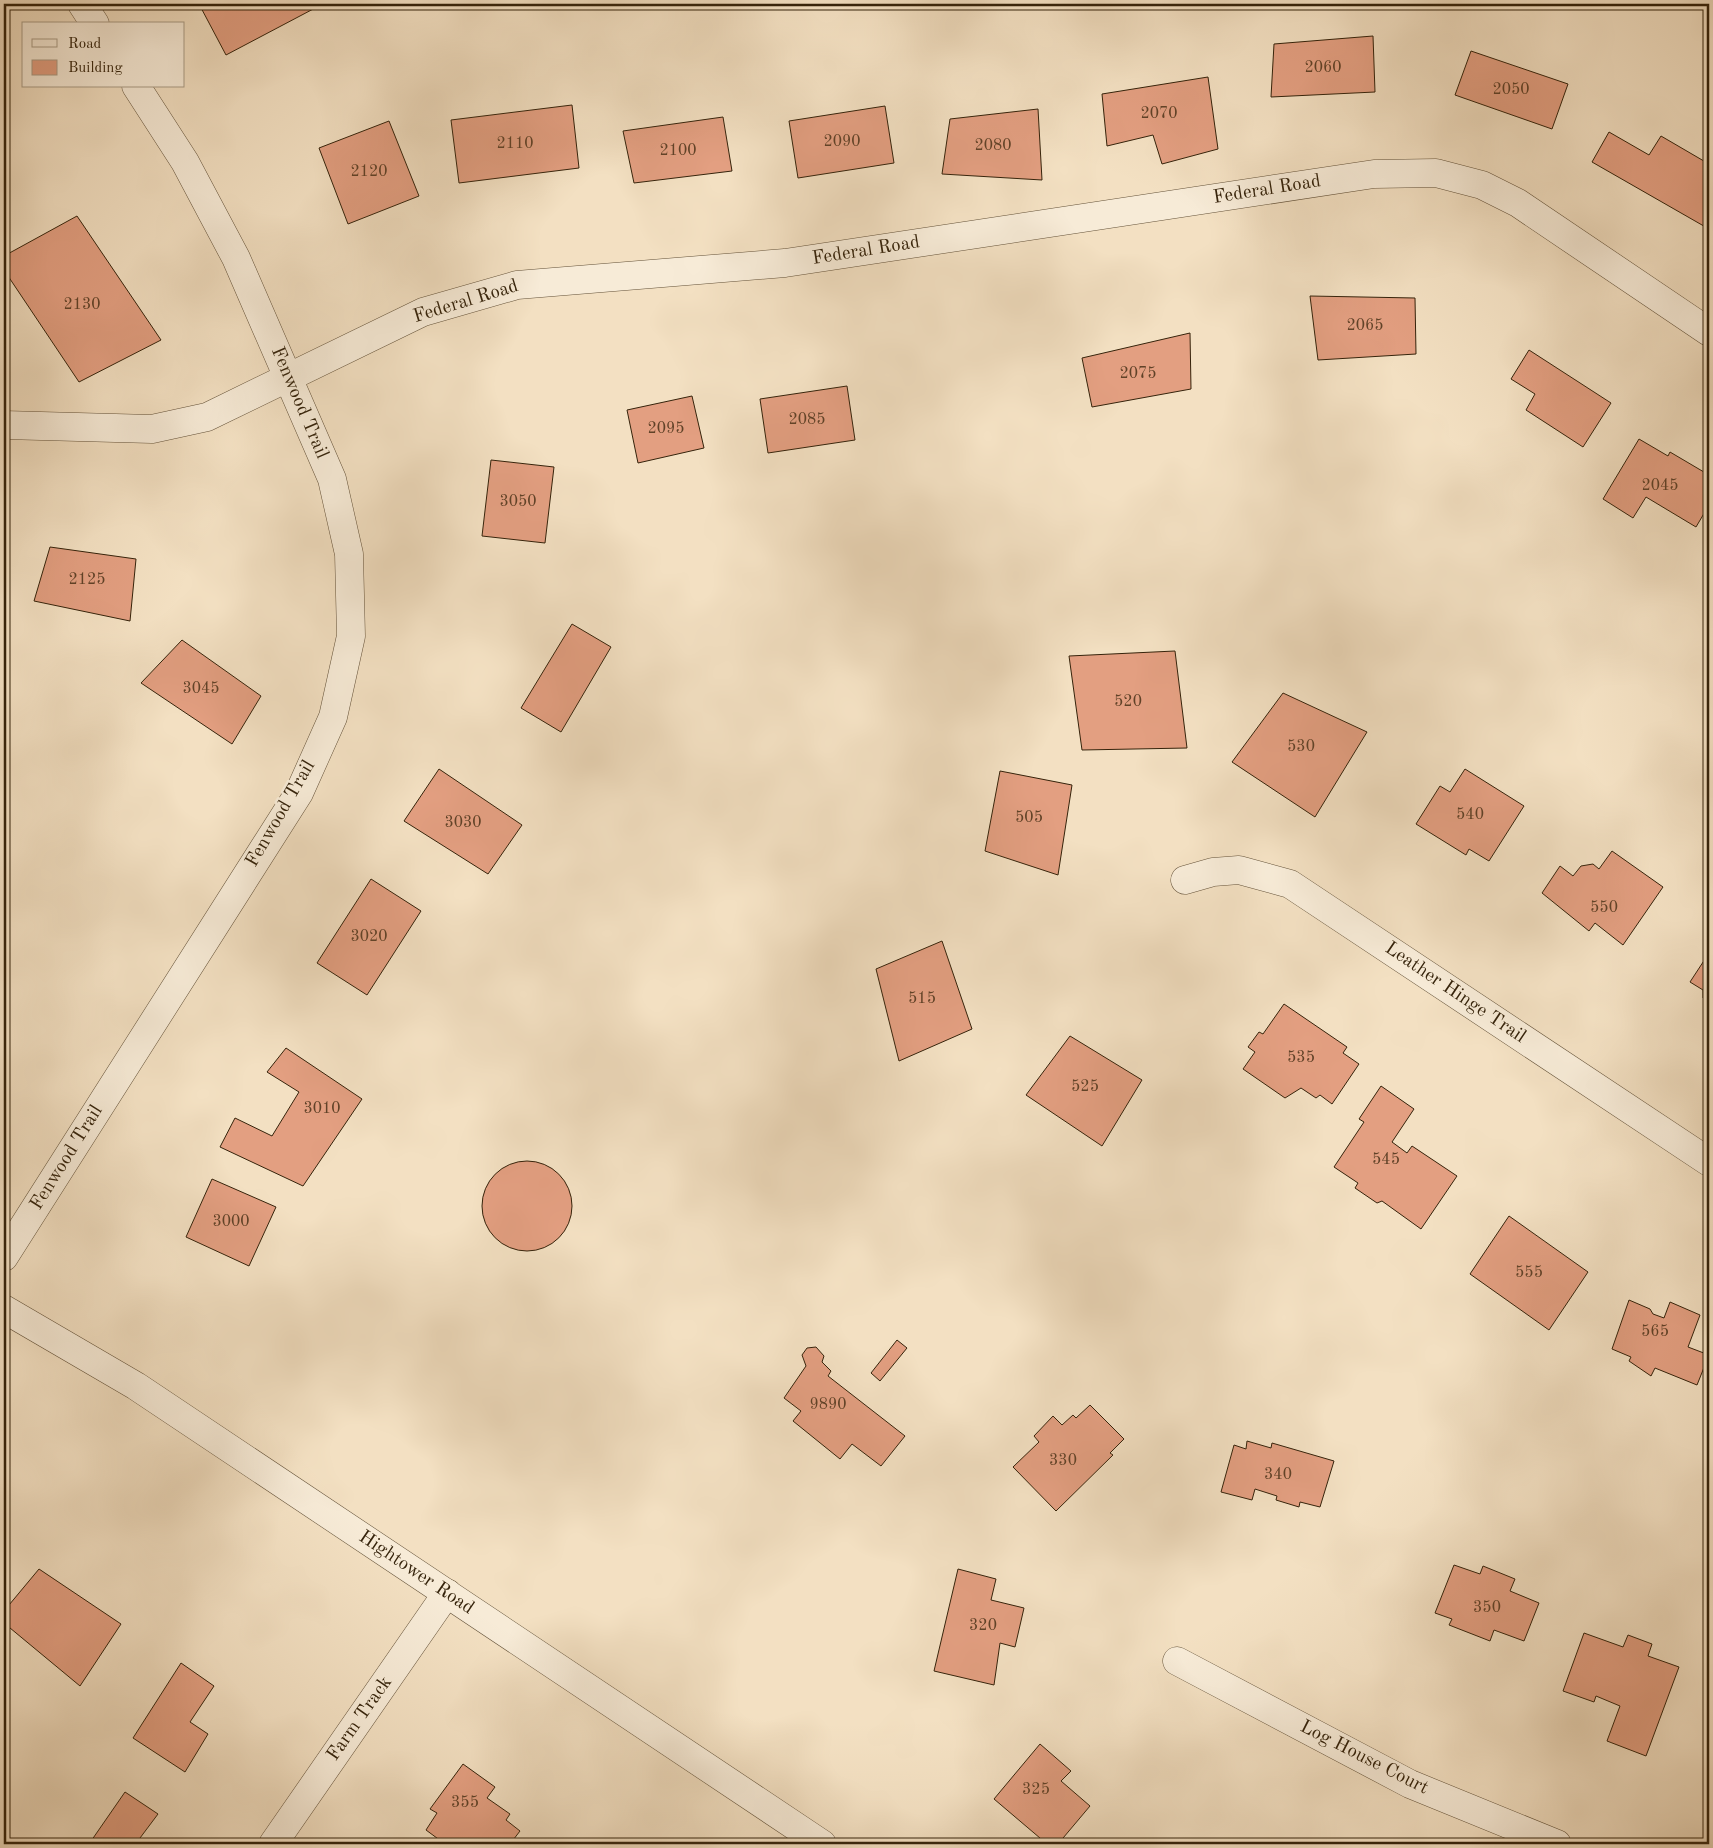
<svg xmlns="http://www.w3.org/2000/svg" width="1713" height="1848" font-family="'Old Standard TT',serif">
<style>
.building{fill:#e39f81;stroke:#35230b}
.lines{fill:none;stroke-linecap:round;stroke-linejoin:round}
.minor-casing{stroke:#645239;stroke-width:29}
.tertiary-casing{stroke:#645239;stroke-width:29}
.minor{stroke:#f7ebd7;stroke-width:28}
.tertiary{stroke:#f7ebd7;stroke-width:28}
.labels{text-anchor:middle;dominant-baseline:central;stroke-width:5;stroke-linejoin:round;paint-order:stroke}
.number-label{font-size:16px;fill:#604228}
.street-label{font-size:19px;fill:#35230b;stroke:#f7ebd7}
</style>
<rect width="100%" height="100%" fill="#f3e0c2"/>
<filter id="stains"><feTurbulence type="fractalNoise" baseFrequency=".004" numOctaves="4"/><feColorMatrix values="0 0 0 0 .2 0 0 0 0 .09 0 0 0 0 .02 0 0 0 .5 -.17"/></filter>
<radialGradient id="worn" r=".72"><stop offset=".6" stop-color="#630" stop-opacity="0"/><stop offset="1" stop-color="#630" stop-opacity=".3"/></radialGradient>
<g class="building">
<path d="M199,4H315L317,7L226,55Z"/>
<path d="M1373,36L1375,92L1271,97L1274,44Z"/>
<path d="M1471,51L1568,84L1552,129L1455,95Z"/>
<path d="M1208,77L1218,149L1162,164L1153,135L1107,146L1102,94Z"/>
<path d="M572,105L579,168L459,183L451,120Z"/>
<path d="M885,106L894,163L798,178L789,121Z"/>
<path d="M1038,109L1042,180L942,174L950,119Z"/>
<path d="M723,117L732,171L634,183L623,131Z"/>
<path d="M389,121L419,196L348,224L319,148Z"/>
<path d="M1609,132L1649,155L1661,136L1709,164V229L1592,162Z"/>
<path d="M77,216L161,340L79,382L4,270V256Z"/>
<path d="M1310,296L1415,298L1416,354L1318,360Z"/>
<path d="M1190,333L1191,389L1092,407L1082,358Z"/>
<path d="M1529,350L1611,403L1583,447L1526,410L1535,394L1511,379Z"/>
<path d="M847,386L855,440L768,453L760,399Z"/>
<path d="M692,396L704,448L638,463L627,410Z"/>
<path d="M1639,439L1668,456L1670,452L1709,475V505L1696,527L1646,497L1633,518L1603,499Z"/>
<path d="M491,460L554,467L545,543L482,536Z"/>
<path d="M50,547L136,559L130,621L34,601Z"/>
<path d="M572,624L611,647L561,732L521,708Z"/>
<path d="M182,640L261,696L232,744L141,683Z"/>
<path d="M1175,651L1187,748L1082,750L1069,656Z"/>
<path d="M1283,693L1367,732L1315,817L1232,762Z"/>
<path d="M439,769L522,825L488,874L404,821Z"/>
<path d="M1465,769L1524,806L1489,861L1469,849L1466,855L1416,824L1440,786L1450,792Z"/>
<path d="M1000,771L1072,785L1058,875L985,851Z"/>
<path d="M1612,851L1663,887L1623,945L1595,923L1589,931L1542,893L1560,866L1573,876L1581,866L1593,864L1599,869Z"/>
<path d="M371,879L421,911L367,995L317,963Z"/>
<path d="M942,941L972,1029L899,1061L876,969Z"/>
<path d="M1709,953V1003L1703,998V990L1690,982Z"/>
<path d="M1284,1004L1347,1047L1343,1053L1359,1064L1332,1104L1320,1095L1316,1098L1301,1088L1285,1098L1243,1069L1255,1052L1248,1047L1259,1032L1263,1034Z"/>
<path d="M1070,1036L1142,1080L1102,1146L1026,1095Z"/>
<path d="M286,1048L362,1099L303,1186L220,1147L235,1118L272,1136L299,1092L267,1072Z"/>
<path d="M1381,1086L1414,1109L1392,1142L1407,1153L1412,1146L1457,1176L1421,1229L1382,1201L1377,1203L1355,1188L1358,1183L1334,1167L1364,1122L1359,1119Z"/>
<circle cx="527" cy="1206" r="45"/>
<path d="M212,1179L276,1207L249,1266L186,1237Z"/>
<path d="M1509,1216L1588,1272L1549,1330L1470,1274Z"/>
<path d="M1629,1300L1650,1309L1653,1314L1664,1318L1670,1302L1700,1315L1688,1347L1709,1355L1697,1385L1655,1368L1651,1376L1629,1361L1631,1357L1612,1349Z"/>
<path d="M897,1340L907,1348L880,1381L871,1373Z"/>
<path d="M816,1347L824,1356L822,1362L831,1371L828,1376L905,1436L881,1466L852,1444L840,1459L793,1421L801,1411L784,1398L806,1366L802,1355L807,1348Z"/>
<path d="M1090,1405L1124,1439L1110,1453L1113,1455L1056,1511L1013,1467L1039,1442L1034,1436L1053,1416L1062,1425L1073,1415L1076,1418Z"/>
<path d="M1247,1441L1271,1448L1272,1443L1334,1461L1320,1507L1300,1502L1299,1507L1276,1500L1277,1496L1255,1489L1252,1500L1221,1492L1234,1445L1246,1449Z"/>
<path d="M1454,1565L1480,1574L1483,1566L1515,1579L1510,1591L1539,1603L1524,1641L1494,1630L1490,1641L1449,1625L1452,1619L1435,1613Z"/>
<path d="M39,1569L121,1624L80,1686L4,1623V1611Z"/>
<path d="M958,1569L996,1579L991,1600L1024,1608L1015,1647L1000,1643L994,1685L934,1671Z"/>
<path d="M1584,1633L1623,1647L1628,1635L1652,1644L1648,1656L1679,1667L1646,1756L1607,1741L1620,1706L1596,1696L1594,1702L1563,1691Z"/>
<path d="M181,1663L214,1686L190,1722L208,1734L185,1772L133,1738Z"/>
<path d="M1040,1744L1071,1771L1061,1781L1090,1806L1058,1844H1047L994,1799Z"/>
<path d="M463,1764L495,1787L487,1798L510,1814L506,1820L520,1831L510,1844H445L426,1830L437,1813L430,1809Z"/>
<path d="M125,1792L158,1814L137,1842L139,1844H89Z"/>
</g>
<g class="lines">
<g class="minor-casing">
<g id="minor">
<path d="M82,4L95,24"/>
<path d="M4,425L152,429L207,417L423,312L517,285L785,263L1374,174L1436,173L1482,185L1518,203L1709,332"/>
<path d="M1185,880L1213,872L1239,870L1290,884L1709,1162"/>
<path d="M4,1257L299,793L333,717L351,636L349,554L332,479L236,258L185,162L136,86"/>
<path d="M1177,1661L1410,1784L1557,1844"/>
<path d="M273,1844L447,1593"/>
</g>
</g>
<g class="tertiary-casing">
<path id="tertiary" d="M4,1309L136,1386L822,1844"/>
</g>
<use href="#minor" class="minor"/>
<use href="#tertiary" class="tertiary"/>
</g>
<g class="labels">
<g class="number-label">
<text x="1323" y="68">2060</text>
<text x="1511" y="90">2050</text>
<text x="1159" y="114">2070</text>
<text x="842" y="142">2090</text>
<text x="515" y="144">2110</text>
<text x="993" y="146">2080</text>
<text x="678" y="151">2100</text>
<text x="369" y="172">2120</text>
<text x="82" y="305">2130</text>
<text x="1365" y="326">2065</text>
<text x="1138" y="374">2075</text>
<text x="807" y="420">2085</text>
<text x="666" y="429">2095</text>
<text x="1660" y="486">2045</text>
<text x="518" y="502">3050</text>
<text x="87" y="580">2125</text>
<text x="201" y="689">3045</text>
<text x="1128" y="702">520</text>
<text x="1301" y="747">530</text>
<text x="1470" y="815">540</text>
<text x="1029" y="818">505</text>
<text x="463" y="823">3030</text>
<text x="1604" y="908">550</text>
<text x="369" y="937">3020</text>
<text x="922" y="999">515</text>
<text x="1301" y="1058">535</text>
<text x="1085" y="1087">525</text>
<text x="322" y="1109">3010</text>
<text x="1386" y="1160">545</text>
<text x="231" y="1222">3000</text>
<text x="1529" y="1273">555</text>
<text x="1655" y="1332">565</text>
<text x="828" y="1405">9890</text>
<text x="1063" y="1461">330</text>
<text x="1278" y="1475">340</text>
<text x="1487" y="1608">350</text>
<text x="983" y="1626">320</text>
<text x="1036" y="1790">325</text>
<text x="465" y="1803">355</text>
</g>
<g class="street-label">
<text transform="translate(1267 190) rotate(-9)">Federal Road</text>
<text transform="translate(866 251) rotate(-9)">Federal Road</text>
<text transform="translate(466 302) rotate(-17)">Federal Road</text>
<text transform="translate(299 403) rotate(67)">Fenwood Trail</text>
<text transform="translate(281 814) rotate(-60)">Fenwood Trail</text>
<text transform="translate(1455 993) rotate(34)">Leather Hinge Trail</text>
<text transform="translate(67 1158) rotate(-58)">Fenwood Trail</text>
<text transform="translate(416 1573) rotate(34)">Hightower Road</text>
<text transform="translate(360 1719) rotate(-55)">Farm Track</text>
<text transform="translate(1364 1758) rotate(27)">Log House Court</text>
</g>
</g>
<rect width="1713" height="1848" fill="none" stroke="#f3e0c2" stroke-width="20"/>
<rect x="5" y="5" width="1703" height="1838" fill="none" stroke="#35230b" stroke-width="2.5"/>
<rect x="10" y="10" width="1693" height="1828" fill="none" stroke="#35230b"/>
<rect x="22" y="22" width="162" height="65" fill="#f7ebd7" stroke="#a99b85"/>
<rect x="32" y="39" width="25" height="8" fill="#f7ebd7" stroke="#a99b85"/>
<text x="68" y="48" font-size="15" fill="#35230b">Road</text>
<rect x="32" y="60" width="25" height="15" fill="#e39f81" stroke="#a99b85"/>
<text x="68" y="72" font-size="15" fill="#35230b">Building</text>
<rect width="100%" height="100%" filter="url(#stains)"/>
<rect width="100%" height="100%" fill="url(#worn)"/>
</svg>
